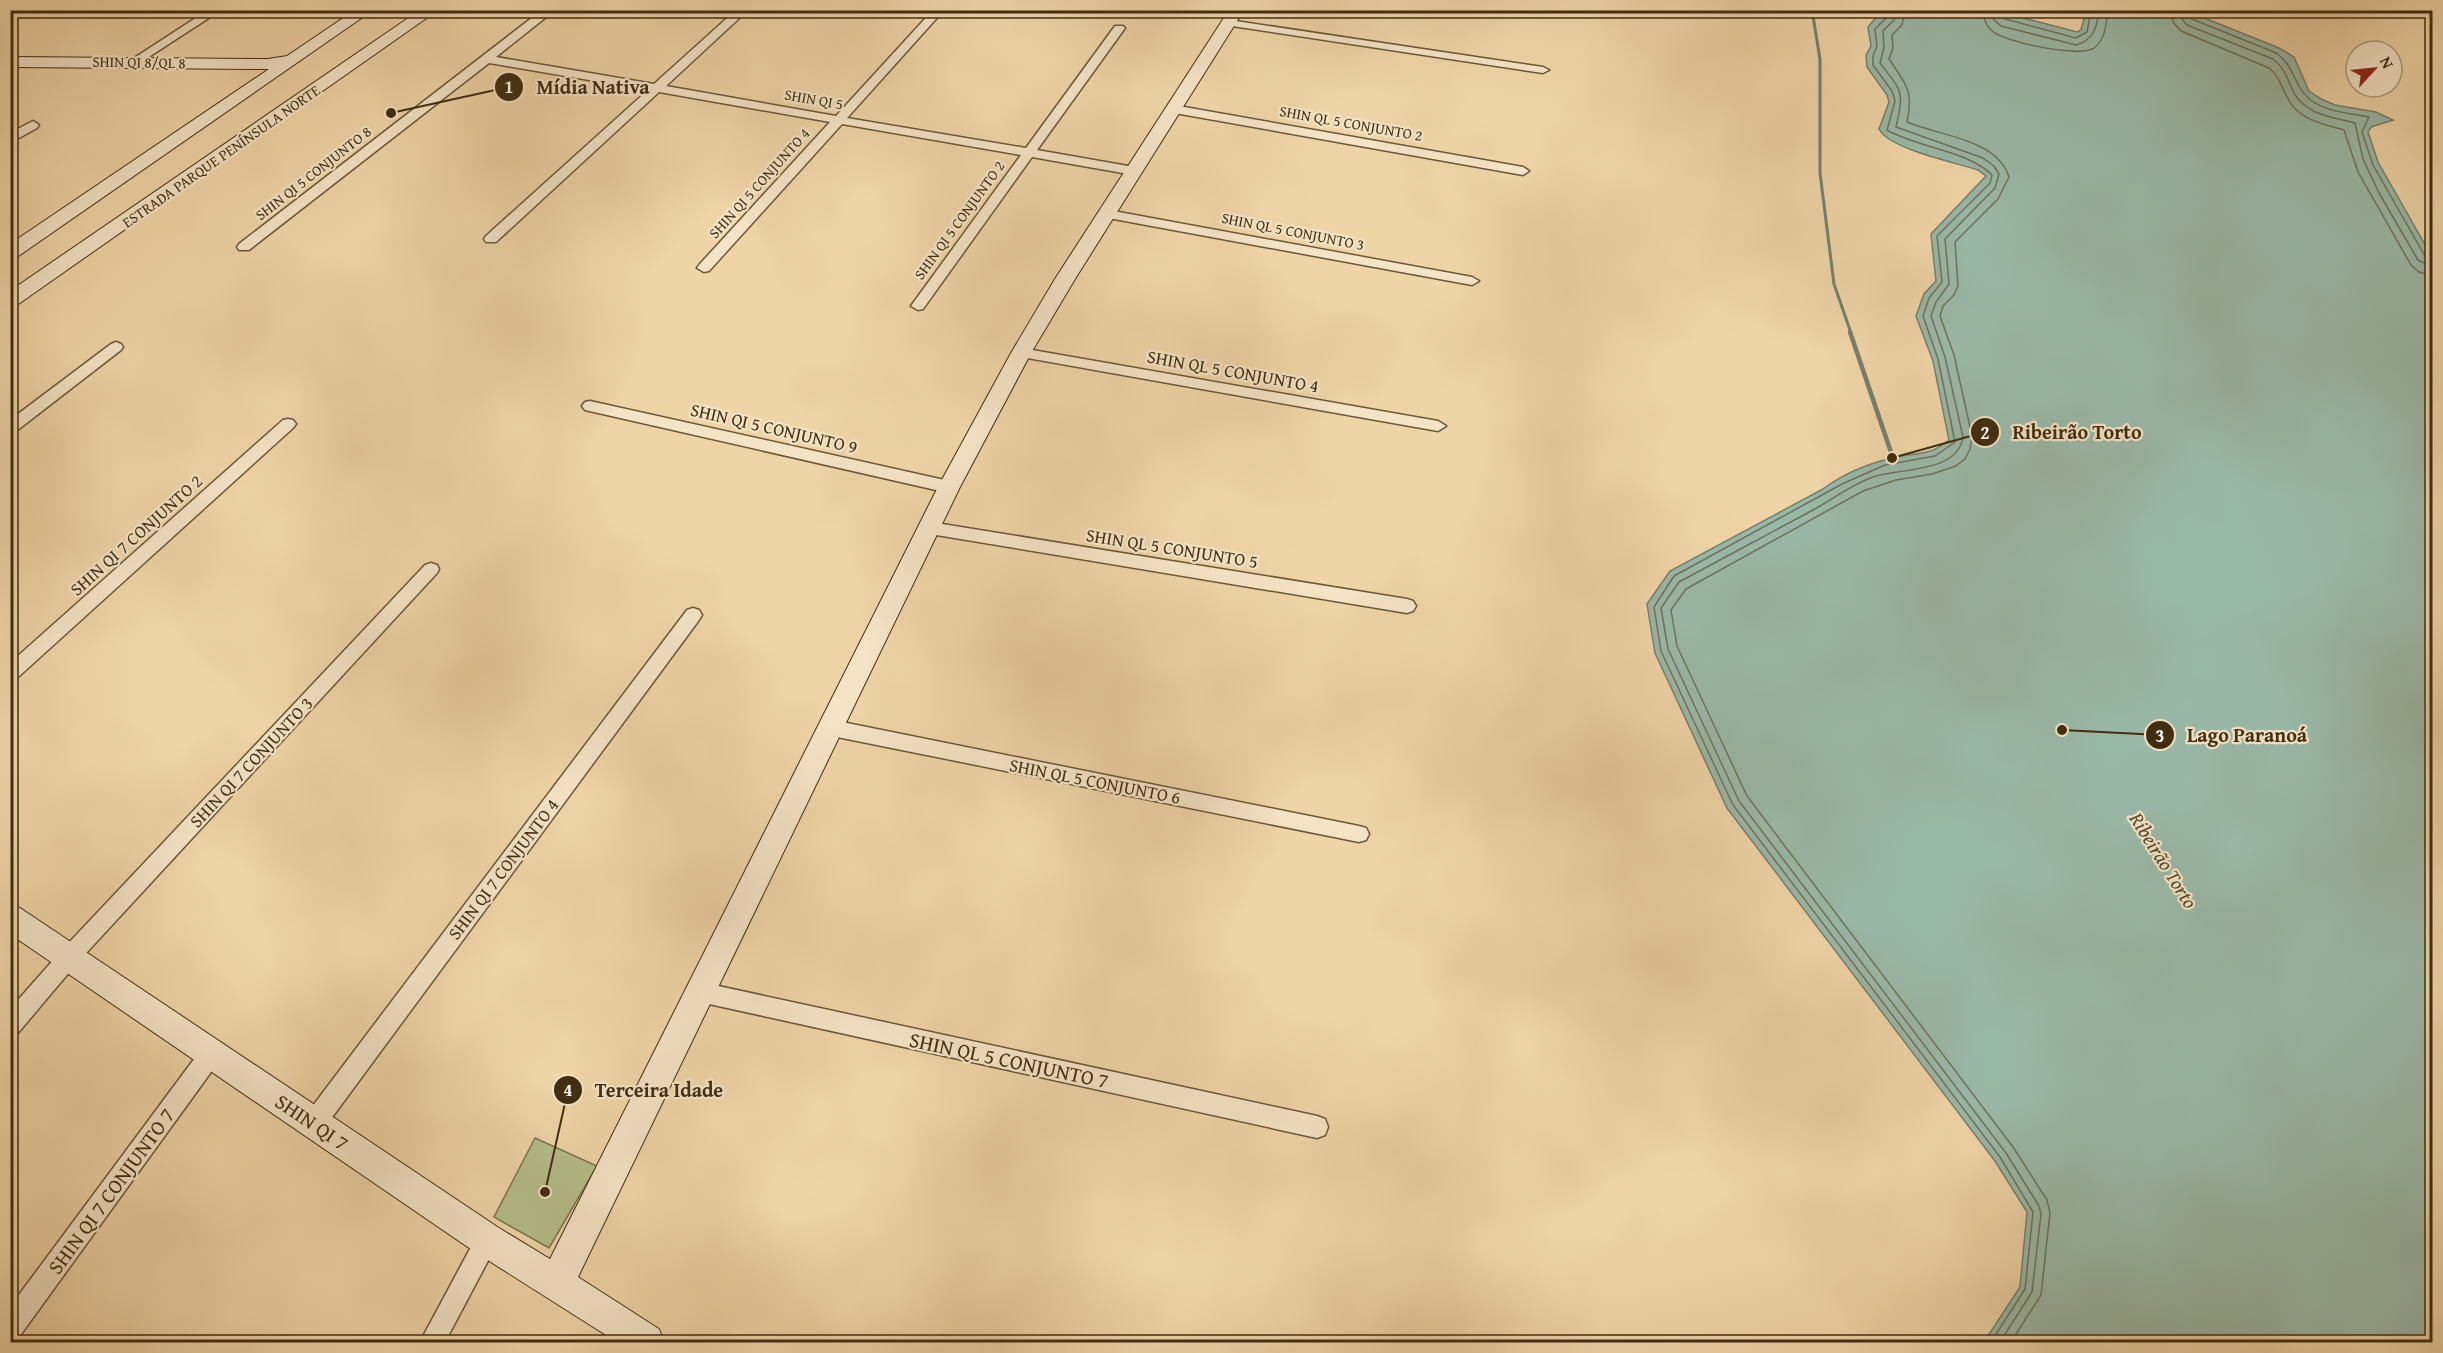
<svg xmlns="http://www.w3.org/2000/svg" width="2443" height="1353" font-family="'Gentium Book Plus',serif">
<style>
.green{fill:#b5bd8a;stroke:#7b754e;stroke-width:1.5}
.water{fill:#9ab8a7;stroke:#76806b;stroke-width:1.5}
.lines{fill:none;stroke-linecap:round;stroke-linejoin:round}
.shore{stroke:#6e725c;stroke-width:1.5}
.stream-far1{stroke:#76806b;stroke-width:3}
.stream{stroke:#76806b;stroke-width:4.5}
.street-casing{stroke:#6c5737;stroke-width:3}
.secondary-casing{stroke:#412d11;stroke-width:2}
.street{fill:#f5e3c6;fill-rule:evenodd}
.secondary{fill:#f5e3c6;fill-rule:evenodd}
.labels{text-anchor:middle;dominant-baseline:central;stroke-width:4.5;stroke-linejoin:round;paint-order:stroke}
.far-street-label{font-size:15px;fill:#412d11;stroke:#f5e3c6}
.street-label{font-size:18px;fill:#412d11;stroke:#f5e3c6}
.water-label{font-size:20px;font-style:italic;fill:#53492f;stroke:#f5e3c6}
.near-street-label{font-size:21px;fill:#412d11;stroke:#f5e3c6}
.leader{fill:none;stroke:#412d11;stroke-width:2}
.callout-dot{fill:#412d11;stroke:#f5e3c6;stroke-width:2}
.mark-label{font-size:18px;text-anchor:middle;font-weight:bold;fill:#fff}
.callout-label{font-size:20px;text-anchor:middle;font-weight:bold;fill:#412d11;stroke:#f5e3c6;stroke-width:4.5;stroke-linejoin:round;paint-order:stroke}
</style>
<rect width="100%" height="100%" fill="#efd4a8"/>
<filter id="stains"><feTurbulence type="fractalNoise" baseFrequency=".00333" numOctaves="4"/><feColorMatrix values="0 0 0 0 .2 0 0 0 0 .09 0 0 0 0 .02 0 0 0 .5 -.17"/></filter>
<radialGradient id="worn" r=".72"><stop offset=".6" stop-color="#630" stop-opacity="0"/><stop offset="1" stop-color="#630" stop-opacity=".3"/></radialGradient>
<path class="green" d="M535,1138L597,1166L549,1248L494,1217Z"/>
<path class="water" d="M1889,11H1996L2077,32L2081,30L2086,11H2187L2279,48L2294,57L2309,91L2321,99L2335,105L2376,112L2393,120L2371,127L2368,132L2378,162L2432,257V1342H1984L2020,1287L2027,1212L1995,1161L1727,808L1655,653L1647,604L1670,571L1823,489C1843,474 1867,464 1892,458C1916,452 1929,457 1949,440L1933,361L1916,316L1924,294L1936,281L1931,234L1986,176L1978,170C1957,163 1889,149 1879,129L1889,102L1887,95L1867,67L1866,55L1871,46L1868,27L1879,14Z"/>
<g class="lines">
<g class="shore">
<path d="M1889,10L1887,17L1875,29L1877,46L1873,56V65L1892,91L1895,101L1887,130C1918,148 1967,150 1992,175L1990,183L1937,236L1942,282L1929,298L1923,316L1938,359L1955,442L1935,456L1885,465L1842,484L1674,576L1654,607L1661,651L1733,805L2000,1157L2033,1212L2025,1289L1991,1342"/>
<path d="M1896,10L1894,20L1883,31L1884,47L1880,63C1903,93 1904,90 1896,127L1983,158L1994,166L1999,174L1995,188L1945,239L1949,284L1936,302L1931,316L1945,357L1963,437C1958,473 1900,468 1873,477C1851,485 1833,499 1813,510C1768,534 1724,558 1679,582L1661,608L1668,649L1739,801L2006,1153L2039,1206L2041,1214L2032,1292L2000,1342"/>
<path d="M1905,10L1902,25L1892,35L1893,48L1889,59C1906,84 1914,91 1907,122C1940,136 1997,139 2009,177L1998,199L1955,242L1958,286L1954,295L1943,306L1940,316L1954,355L1972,436L1970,449L1965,459L1956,466L1932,474L1896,480L1863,491L1686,589L1671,610L1677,646L1747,796L2013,1147L2047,1200L2050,1213L2041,1295L2011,1342"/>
<path d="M1983,10C1984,18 1985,25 1992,31C2005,42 2079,58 2094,48C2106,39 2106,23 2108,10"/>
<path d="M1992,10L1994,20L2001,26L2076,45C2094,40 2097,27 2099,10"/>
<path d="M2000,10L2001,16L2005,19L2076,38L2087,32L2091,10"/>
<path d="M2171,10L2173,22L2181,31L2269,68C2279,76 2281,86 2287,97C2297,119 2322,124 2344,130L2358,172L2411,265L2419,272L2432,276"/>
<path d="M2180,10L2181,18L2187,25L2273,59C2285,68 2287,78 2293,91C2305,115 2332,117 2355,123L2363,159L2379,193L2418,260L2432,267"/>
<path d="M2188,10L2192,19L2276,53C2290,63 2292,74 2300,88C2314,112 2345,112 2369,117L2362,132L2373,165L2425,256L2432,259"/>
</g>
<path class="stream-far1" d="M1812,10L1820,59V173L1834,284L1851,333"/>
<path class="stream" d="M1850,332L1894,461"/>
<g class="street-casing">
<g id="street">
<path d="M13,10H27L10,20V12Z"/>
<path d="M208,10H221L138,64H130L128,62Z"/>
<path d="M542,10H555L496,57L654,84L736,10H748L666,86L836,116L933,10H944L847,118L1026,148L1115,26H1123L1125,28L1037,150L1134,167L1140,171L1134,175L1032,157L923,309L918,310L911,306L1021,155L842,124L709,271L704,272L697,268L699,265L830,122L659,92L496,242H486L484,239L486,236L648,90L489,63L249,250H239L237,247L239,244Z"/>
<path d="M2413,10H2432V16L2414,12Z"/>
<path d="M1229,20L1543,67L1549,70L1543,73L1225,25L1223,23Z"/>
<path d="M1173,105L1523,167L1529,171L1523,175L1169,112L1167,109Z"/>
<path d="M33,121L39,125L37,128L10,143V133Z"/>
<path d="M1108,210L1472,277L1479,281L1472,285L1103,217L1101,214L1103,211Z"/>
<path d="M116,342L121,344L123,347L121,350L15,432L10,433V420L111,344Z"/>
<path d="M1021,348L1438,421L1446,426L1438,431L1016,356L1014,353Z"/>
<path d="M590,401L949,481L955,483L957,487L955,491L949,493L585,410L582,406L585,402Z"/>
<path d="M288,419L293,420L296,424L293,428L16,679L10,681V663L283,420Z"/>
<path d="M930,522L1407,599L1413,601L1416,606L1413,611L1407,613L930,534L924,532L922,528L924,524Z"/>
<path d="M431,563L437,565L439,569L437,573L77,963L18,1033L10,1036V1009L63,949L425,565Z"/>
<path d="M693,608L699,610L702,615L699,620L322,1131L314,1134L306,1131L303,1123L306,1115L687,610Z"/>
<path d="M832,720L1359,826L1366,828L1369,834L1366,840L1359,842L832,736L825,733L823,728L825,723Z"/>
<path d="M700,982L1317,1116L1325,1119L1328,1127L1325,1135L1317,1138L700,1002L692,999L689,992L692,985Z"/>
<path d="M211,1043L219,1047L222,1054L219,1061L19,1337L10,1340V1307L203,1047Z"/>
<path d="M487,1228L495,1232L499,1240L445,1342H420L479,1232Z"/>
</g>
</g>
<g class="secondary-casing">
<g id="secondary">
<path d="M355,10H373L17,257L10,259V244L269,69L10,67V57L268,59L287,56Z"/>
<path d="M420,10H438L17,305L10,307V291Z"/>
<path d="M1229,10H1244L1075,279L1031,353L960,487L578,1277L659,1329L664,1342H617L475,1252L10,934V904L20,908L499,1228L550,1259L938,487L1011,353L1055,279Z"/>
</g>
</g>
<use href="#street" class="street"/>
<use href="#secondary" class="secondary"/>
</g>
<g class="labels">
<g class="far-street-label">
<text transform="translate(139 62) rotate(1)">SHIN QI 8/QL 8</text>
<text transform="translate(814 99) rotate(10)">SHIN QI 5</text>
<text transform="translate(1351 123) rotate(10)">SHIN QL 5 CONJUNTO 2</text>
<text transform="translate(221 156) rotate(-35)">ESTRADA PARQUE PENÍNSULA NORTE</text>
<text transform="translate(313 173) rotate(-38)">SHIN QI 5 CONJUNTO 8</text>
<text transform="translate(759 183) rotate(-48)">SHIN QI 5 CONJUNTO 4</text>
<text transform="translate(959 220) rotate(-54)">SHIN QI 5 CONJUNTO 2</text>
<text transform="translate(1293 231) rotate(11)">SHIN QL 5 CONJUNTO 3</text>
</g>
<g class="street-label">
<text transform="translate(1233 371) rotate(10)">SHIN QL 5 CONJUNTO 4</text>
<text transform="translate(774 428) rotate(13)">SHIN QI 5 CONJUNTO 9</text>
<text transform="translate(136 535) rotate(-42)">SHIN QI 7 CONJUNTO 2</text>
<text transform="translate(1172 548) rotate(9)">SHIN QL 5 CONJUNTO 5</text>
<text transform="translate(251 762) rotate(-47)">SHIN QI 7 CONJUNTO 3</text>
<text transform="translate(1095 781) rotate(11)">SHIN QL 5 CONJUNTO 6</text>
<text transform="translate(503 869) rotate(-53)">SHIN QI 7 CONJUNTO 4</text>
</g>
<g class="water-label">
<text transform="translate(2164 860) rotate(58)">Ribeirão Torto</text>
</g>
<g class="near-street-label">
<text transform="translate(1009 1060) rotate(12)">SHIN QL 5 CONJUNTO 7</text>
<text transform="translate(312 1122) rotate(34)">SHIN QI 7</text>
<text transform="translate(111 1191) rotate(-54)">SHIN QI 7 CONJUNTO 7</text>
</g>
</g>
<path class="leader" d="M391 113L509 87M1892 458L1985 432M2062 730L2160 735M545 1192L568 1090"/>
<g class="callout-dot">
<circle cx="391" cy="113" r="6"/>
<circle cx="1892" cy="458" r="6"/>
<circle cx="2062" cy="730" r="6"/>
<circle cx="545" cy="1192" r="6"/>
<circle cx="509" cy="87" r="15"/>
<circle cx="1985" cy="432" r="15"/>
<circle cx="2160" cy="735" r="15"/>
<circle cx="568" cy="1090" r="15"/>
</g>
<g class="mark-label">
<text x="509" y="93">1</text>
<text x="1985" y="439">2</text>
<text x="2160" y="742">3</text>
<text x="568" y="1096">4</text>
</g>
<g class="callout-label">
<text x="593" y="94">Mídia Nativa</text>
<text x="2077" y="439">Ribeirão Torto</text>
<text x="2247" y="742">Lago Paranoá</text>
<text x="659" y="1097">Terceira Idade</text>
</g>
<rect width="2443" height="1353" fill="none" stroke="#efd4a8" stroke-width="36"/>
<rect x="12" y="12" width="2419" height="1329" fill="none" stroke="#412d11" stroke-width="3"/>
<rect x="18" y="18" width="2407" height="1317" fill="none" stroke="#412d11" stroke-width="1.5"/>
<g transform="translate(2374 69) rotate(63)"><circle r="28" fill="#f5e3c6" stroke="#ad9a7e" stroke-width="1.5"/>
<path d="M0-4.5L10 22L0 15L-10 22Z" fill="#8f2418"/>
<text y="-9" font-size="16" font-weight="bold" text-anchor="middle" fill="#412d11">N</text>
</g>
<rect width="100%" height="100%" filter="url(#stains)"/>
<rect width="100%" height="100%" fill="url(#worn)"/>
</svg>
